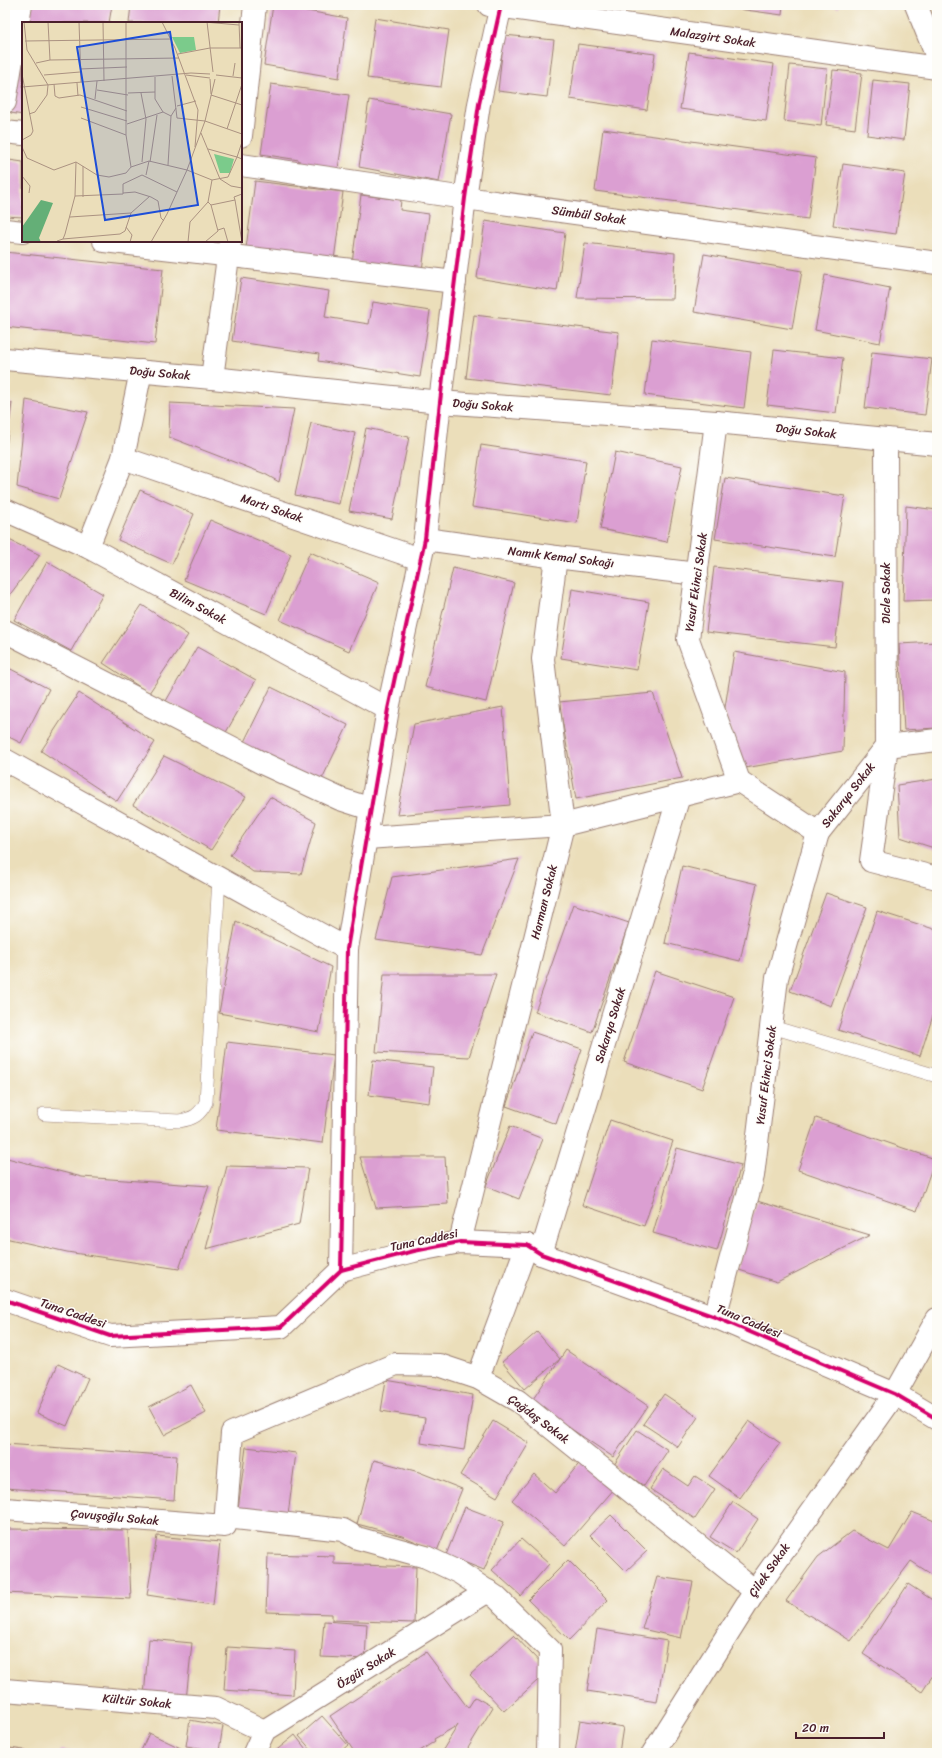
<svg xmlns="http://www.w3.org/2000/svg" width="942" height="1758" font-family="Sriracha,sans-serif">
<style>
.building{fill:#db9fd2}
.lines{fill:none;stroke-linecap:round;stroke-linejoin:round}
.lane-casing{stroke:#9a7e72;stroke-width:14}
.street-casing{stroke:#9a7e72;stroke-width:24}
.secondary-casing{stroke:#9a7e72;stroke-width:24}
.lane{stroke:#fff;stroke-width:13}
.street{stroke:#fff;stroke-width:22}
.secondary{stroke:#fff;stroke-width:22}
.cycleway-casing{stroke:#fdfcf7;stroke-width:6}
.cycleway{stroke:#d6006c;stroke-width:4}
.labels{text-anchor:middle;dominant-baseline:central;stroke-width:3;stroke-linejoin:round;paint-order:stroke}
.street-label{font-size:12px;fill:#4a1f2b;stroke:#fdfcf7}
.inset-road{fill:none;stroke:#ab9281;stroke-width:1}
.view{fill:#1d4ed8;fill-opacity:0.15;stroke:#1d4ed8;stroke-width:2}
.inset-edge{fill:none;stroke:#4a1f2b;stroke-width:2}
</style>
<rect width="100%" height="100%" fill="#fdfcf7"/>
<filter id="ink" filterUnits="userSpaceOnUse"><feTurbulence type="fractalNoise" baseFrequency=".025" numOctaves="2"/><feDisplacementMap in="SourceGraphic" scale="8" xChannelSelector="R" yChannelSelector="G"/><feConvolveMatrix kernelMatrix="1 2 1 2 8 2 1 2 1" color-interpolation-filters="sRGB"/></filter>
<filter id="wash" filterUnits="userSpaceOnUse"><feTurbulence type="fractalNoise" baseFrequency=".012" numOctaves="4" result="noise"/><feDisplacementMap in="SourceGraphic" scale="16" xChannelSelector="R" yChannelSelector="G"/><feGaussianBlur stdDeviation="0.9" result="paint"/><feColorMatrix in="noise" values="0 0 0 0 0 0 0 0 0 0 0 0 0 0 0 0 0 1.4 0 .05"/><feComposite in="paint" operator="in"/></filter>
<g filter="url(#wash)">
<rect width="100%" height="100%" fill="#ebdeba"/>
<g id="blocks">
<g class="building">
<path d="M32,5H112L109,23H29Z"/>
<path d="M131,5H220L218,23H129Z"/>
<path d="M273,5L347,18L339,78L264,65Z"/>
<path d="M738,5H783L782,15L738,9Z"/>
<path d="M827,5H839V8Z"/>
<path d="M375,18L449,30L441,87L367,78Z"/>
<path d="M504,35L554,40L547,97L498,91Z"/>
<path d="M578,44L655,54L647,110L570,99Z"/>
<path d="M20,47L23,48V115L11,113Z"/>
<path d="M689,52L774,64L766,121L680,109Z"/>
<path d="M790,65L827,69L821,126L784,121Z"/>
<path d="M833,70L862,73L855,129L826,125Z"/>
<path d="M873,80L910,84L904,140L867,135Z"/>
<path d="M271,84L349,95L338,169L299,163V160L261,154Z"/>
<path d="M369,100L451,114L439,182L359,167Z"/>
<path d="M603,129L816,158L808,219L595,191Z"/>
<path d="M9,160L23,162V217L5,216Z"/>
<path d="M843,164L905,173L896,234L833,225Z"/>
<path d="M255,181L343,192L334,260L246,248Z"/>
<path d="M361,195L401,200L400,210L429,214L422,271L352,263Z"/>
<path d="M485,221L565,233L557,291L477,278Z"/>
<path d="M585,243L675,253L673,299L577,298Z"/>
<path d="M5,252L163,269L155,344L5,327Z"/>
<path d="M704,254L802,271L792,329L694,312Z"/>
<path d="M825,275L890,288L880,343L815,330Z"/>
<path d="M241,278L329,291L325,317L369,324L373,302L430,311L420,377L318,361L319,354L232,341Z"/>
<path d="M474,315L619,332L611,395L466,378Z"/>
<path d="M652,339L751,352L744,408L645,395Z"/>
<path d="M774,350L843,358L836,413L767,405Z"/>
<path d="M872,352L932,359L925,415L865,408Z"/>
<path d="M26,400L88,412L59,499L17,487Z"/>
<path d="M5,403H12L6,447H5Z"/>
<path d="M170,403L294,409L279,482L265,474L169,437Z"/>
<path d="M311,423L355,433L339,504L295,495Z"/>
<path d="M366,428L409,437L392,519L349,511Z"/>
<path d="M481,445L586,461L577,523L472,507Z"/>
<path d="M615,452L682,466L667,542L600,529Z"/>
<path d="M725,478L845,496L835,557L715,539Z"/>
<path d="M140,490L194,514L172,564L118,540Z"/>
<path d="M906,506L937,510V600L903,601Z"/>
<path d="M210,520L291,554L266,614L184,580Z"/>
<path d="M5,538L40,555L5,601Z"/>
<path d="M310,552L379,582L349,651L280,620Z"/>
<path d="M47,562L103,594L71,651L14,620Z"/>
<path d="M714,567L843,582L835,647L706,632Z"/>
<path d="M453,568L514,583L486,702L425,687Z"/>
<path d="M572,589L649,602L637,670L561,658Z"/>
<path d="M142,605L188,635L149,693L103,663Z"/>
<path d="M937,642V728L904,730L899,644Z"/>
<path d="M197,647L256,680L225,734L166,701Z"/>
<path d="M734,652L845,672L843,751L745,768L724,713Z"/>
<path d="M5,666L49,689L21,743L5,735Z"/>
<path d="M271,687L348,725L320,783L242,746Z"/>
<path d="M79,693L155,742L117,801L41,751Z"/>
<path d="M653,693L682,778L576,799L559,702Z"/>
<path d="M503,707L510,805L397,815L414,724Z"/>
<path d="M164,756L246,797L211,850L133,805Z"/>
<path d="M937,779V849L900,837L897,785Z"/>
<path d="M270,797L316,822L301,874L253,872L230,855Z"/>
<path d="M519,859L482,955L376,940L392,877Z"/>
<path d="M682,866L757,884L740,961L665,943Z"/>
<path d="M826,893L867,907L831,1006L790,991Z"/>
<path d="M573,904L629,923L592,1032L535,1012Z"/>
<path d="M877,911L937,930V1003L920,1056L838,1030Z"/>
<path d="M236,921L331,967L319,1032L219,1013Z"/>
<path d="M655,971L734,997L702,1089L624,1062Z"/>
<path d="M384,974H496L469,1057L376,1052Z"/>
<path d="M532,1032L582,1049L556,1124L506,1106Z"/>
<path d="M227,1042L334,1055L323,1143L216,1130Z"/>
<path d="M373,1060L433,1067L429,1103L369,1095Z"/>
<path d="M816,1118L935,1159L917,1211L798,1170Z"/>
<path d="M610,1120L673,1141L644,1226L582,1205Z"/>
<path d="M510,1126L543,1139L519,1199L486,1186Z"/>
<path d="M677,1148L741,1165L717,1251L653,1233Z"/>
<path d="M360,1157H445L448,1204L376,1208Z"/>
<path d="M7,1158L82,1177L209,1186L179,1269L67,1252L5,1238V1164Z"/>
<path d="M227,1166L308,1168L299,1224L206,1249Z"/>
<path d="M757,1201L870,1235L777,1282L736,1269Z"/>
<path d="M537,1332L560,1359L525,1389L502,1362Z"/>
<path d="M566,1350L648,1406L613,1457L531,1402Z"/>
<path d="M58,1364L88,1378L67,1426L37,1413Z"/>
<path d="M386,1380L473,1395L464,1450L421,1443L425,1418L381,1411Z"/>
<path d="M191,1385L206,1413L164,1435L149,1407Z"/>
<path d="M664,1394L698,1417L678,1447L643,1424Z"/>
<path d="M493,1421L529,1443L497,1497L460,1475Z"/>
<path d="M749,1421L780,1443L740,1498L709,1476Z"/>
<path d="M637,1430L668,1450L644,1486L614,1465Z"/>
<path d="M5,1444L177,1456L174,1500L5,1488Z"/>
<path d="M246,1447L296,1453L288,1515L238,1509Z"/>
<path d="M374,1460L419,1472L462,1489L437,1551L402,1536L357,1524Z"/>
<path d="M582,1460L615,1488L565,1546L512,1500L534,1474L555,1493Z"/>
<path d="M663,1469L688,1486L695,1476L715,1489L695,1519L650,1489Z"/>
<path d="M733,1502L758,1519L736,1553L710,1537Z"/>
<path d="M465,1507L504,1522L484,1570L446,1555Z"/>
<path d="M912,1512L937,1522V1578L911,1561L851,1641L786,1601L818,1557L852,1531L889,1550Z"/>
<path d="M611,1515L647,1551L626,1571L590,1535Z"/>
<path d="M5,1529L128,1530L131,1599L5,1593Z"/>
<path d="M157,1536L220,1542L213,1605L147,1595Z"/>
<path d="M521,1539L549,1564L521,1596L492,1570Z"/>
<path d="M268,1554L334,1556V1564L416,1567L414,1623L332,1620V1614L266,1612Z"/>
<path d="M568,1560L608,1600L569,1640L528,1600Z"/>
<path d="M657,1577L693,1582L681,1638L642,1629Z"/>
<path d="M908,1584L937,1603V1669L922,1692L863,1654Z"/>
<path d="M324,1621L367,1624L365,1659L321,1657Z"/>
<path d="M597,1629L667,1641L657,1702L587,1691Z"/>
<path d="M514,1635L548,1671L504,1711L470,1675Z"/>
<path d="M149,1639L192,1643L186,1700L144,1696Z"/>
<path d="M227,1647L295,1651L293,1695L224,1690Z"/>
<path d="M426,1652L468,1708L475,1697L493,1707L465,1753H441L458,1725L434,1739L435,1741L417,1753H355L330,1716Z"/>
<path d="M322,1716L348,1745L339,1753H314L299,1736Z"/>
<path d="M190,1720L223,1726L219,1751L186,1746Z"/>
<path d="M580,1720L623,1727L619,1753H575Z"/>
<path d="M149,1733L191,1753H140Z"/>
<path d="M295,1735L309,1753H273Z"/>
<path d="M9,1748L24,1750V1753H8Z"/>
<path d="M60,1750L78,1752V1753H60Z"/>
</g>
</g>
</g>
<g filter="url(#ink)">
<use href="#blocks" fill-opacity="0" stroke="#9a7e72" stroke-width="1"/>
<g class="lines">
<g class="lane-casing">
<g id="lane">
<path d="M772,1027L937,1076"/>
<path d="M44,1114L179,1121C193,1119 200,1115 206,1102L219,878"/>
</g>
</g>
<g class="street-casing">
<g id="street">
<path d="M489,5L937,68"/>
<path d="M916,5L937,57"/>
<path d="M5,102L21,5"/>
<path d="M5,132L23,134"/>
<path d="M241,136L255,5"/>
<path d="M241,165L465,198L937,263"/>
<path d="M5,230L23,232"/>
<path d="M104,241L455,282"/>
<path d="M5,359L212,378L440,402L716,422L937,444"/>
<path d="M212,378L230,242"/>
<path d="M716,422L688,639L739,781"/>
<path d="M886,439L887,746L871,861L937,878"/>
<path d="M123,458L420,559"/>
<path d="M5,510L88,547L388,709"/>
<path d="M425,539L556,557L697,574"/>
<path d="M88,547L123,458L141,371"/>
<path d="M5,631L262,763L340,799L371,809"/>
<path d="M887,746L937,740"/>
<path d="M5,760L347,949"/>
<path d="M366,838L563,825L739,781L818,833L887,746"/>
<path d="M460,1242L563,825L543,659L556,557"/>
<path d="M541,1254L679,796"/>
<path d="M341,1270L347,949L388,709L425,539L440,402L465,198L479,104L501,5"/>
<path d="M715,1317L753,1176L777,978L818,833"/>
<path d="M478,1378L527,1245"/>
<path d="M5,1509L225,1526L232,1433L396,1364L439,1365L478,1378L518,1401L755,1591"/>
<path d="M226,1517L343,1530L357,1538L426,1557L460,1573L496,1597L550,1650L548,1753"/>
<path d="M5,1690L216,1708L264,1731"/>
<path d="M254,1753L264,1731L488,1591"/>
<path d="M653,1753L755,1591L895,1394L937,1319"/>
</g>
</g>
<g class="secondary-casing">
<path id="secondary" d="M5,1300L110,1336L281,1327L341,1270L414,1251L460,1242L527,1245L541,1254L715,1317L895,1394L937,1419"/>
</g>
<use href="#lane" class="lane"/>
<use href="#street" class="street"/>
<use href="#secondary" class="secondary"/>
<g class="cycleway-casing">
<g id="cycleway">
<path d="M341,1270L347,949L388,709L425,539L440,402L465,198L479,104L501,5"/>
<path d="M5,1300L110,1336L281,1327L341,1270L414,1251L460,1242L527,1245L541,1254L715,1317L895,1394L937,1419"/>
</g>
</g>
<use href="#cycleway" class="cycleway"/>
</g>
</g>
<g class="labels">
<g class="street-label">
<text transform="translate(713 37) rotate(8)">Malazgirt Sokak</text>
<text transform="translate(589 215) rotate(8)">Sümbül Sokak</text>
<text transform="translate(160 373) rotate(5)">Doğu Sokak</text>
<text transform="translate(483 405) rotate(4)">Doğu Sokak</text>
<text transform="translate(806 431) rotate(6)">Doğu Sokak</text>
<text transform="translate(272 508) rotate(19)">Martı Sokak</text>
<text transform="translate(561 557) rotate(7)">Namık Kemal Sokağı</text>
<text transform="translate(696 582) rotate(-82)">Yusuf Ekinci Sokak</text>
<text transform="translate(886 593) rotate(-90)">Dicle Sokak</text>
<text transform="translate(198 606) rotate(28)">Bilim Sokak</text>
<text transform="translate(848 795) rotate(-52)">Sakarya Sokak</text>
<text transform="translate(544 902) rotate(-76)">Harman Sokak</text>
<text transform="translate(610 1025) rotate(-73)">Sakarya Sokak</text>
<text transform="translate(766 1075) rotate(-83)">Yusuf Ekinci Sokak</text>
<text transform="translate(424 1240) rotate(-12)">Tuna Caddesi</text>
<text transform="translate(73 1313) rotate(19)">Tuna Caddesi</text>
<text transform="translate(749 1321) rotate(23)">Tuna Caddesi</text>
<text transform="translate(539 1419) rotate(37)">Çağdaş Sokak</text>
<text transform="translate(115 1517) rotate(5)">Çavuşoğlu Sokak</text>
<text transform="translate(769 1570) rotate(-55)">Çilek Sokak</text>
<text transform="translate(366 1668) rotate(-32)">Özgür Sokak</text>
<text transform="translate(137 1701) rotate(5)">Kültür Sokak</text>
</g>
</g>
<g transform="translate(22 22)">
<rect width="220" height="220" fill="#ebdeba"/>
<path d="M150,15H172L174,28L158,31ZM192,132L212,137L208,151H198Z" fill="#7bcb8b"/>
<path d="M19,178L31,181L17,216L19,220H0V205Z" fill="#64af77"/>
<path class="inset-road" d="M2,0L5,28L26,63L25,73L13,90L7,92M26,0L28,38M57,0L59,60M81,0L82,59M104,0V113L109,145M140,0L153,26L176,88L173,125M182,0L217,3M185,0L191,50M217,0L218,26M3,19L149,17M156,32L188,26H220M14,41L28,38L157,36M58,47L105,45M0,52L11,109L9,113L0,118M22,53L58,50M164,53L188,56M194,53L220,56M150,54L155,96L183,99L220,112M211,54L213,41M133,55V77L141,90M188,57L189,72M55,61L56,74M32,62L33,74L37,76L58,73L105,89M0,65L169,51L188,52M75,68L106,73M106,71L133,70M119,71L124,97L120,140M189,73L220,83M73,77L75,59M155,84L174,79M59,85L105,99M59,96L104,113M105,102L141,90L149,94L154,86M205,107L220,62M179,111L198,157L209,164L220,166M0,125L5,136L32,148L54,140M186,127L215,135L220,120M54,140L75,153L87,155L104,151L109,145L127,139L165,148L190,158L206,155L215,135L220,137M128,140L135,93M146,143L149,94M61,144V175M124,153L127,139M0,154L8,164L7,171M101,171L113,170L129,175L136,179L139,196L142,199M53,174L101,172V162L120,153L155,170M213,178L220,220M186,180L189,183L213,178L212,175L220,172M48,195L109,191M104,205L110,213L108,220M196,208L202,206L206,220M41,217L98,212L103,209L109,191L128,174M35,219L41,217L43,212L53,174L54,140M129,220L145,192L165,148L183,99L193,57M166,220L168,200L186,180L190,158M183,220L196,209L189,183"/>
<path class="view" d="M148,10L176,183L83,198L55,25Z"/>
<rect width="220" height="220" class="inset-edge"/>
</g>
<rect width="942" height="1758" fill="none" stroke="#fdfcf7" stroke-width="20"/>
<path d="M796 1732v6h88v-6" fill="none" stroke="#4a1f2b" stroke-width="2"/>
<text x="802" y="1732" font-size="12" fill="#4a1f2b" stroke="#fdfcf7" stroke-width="3" paint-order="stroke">20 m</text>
</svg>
